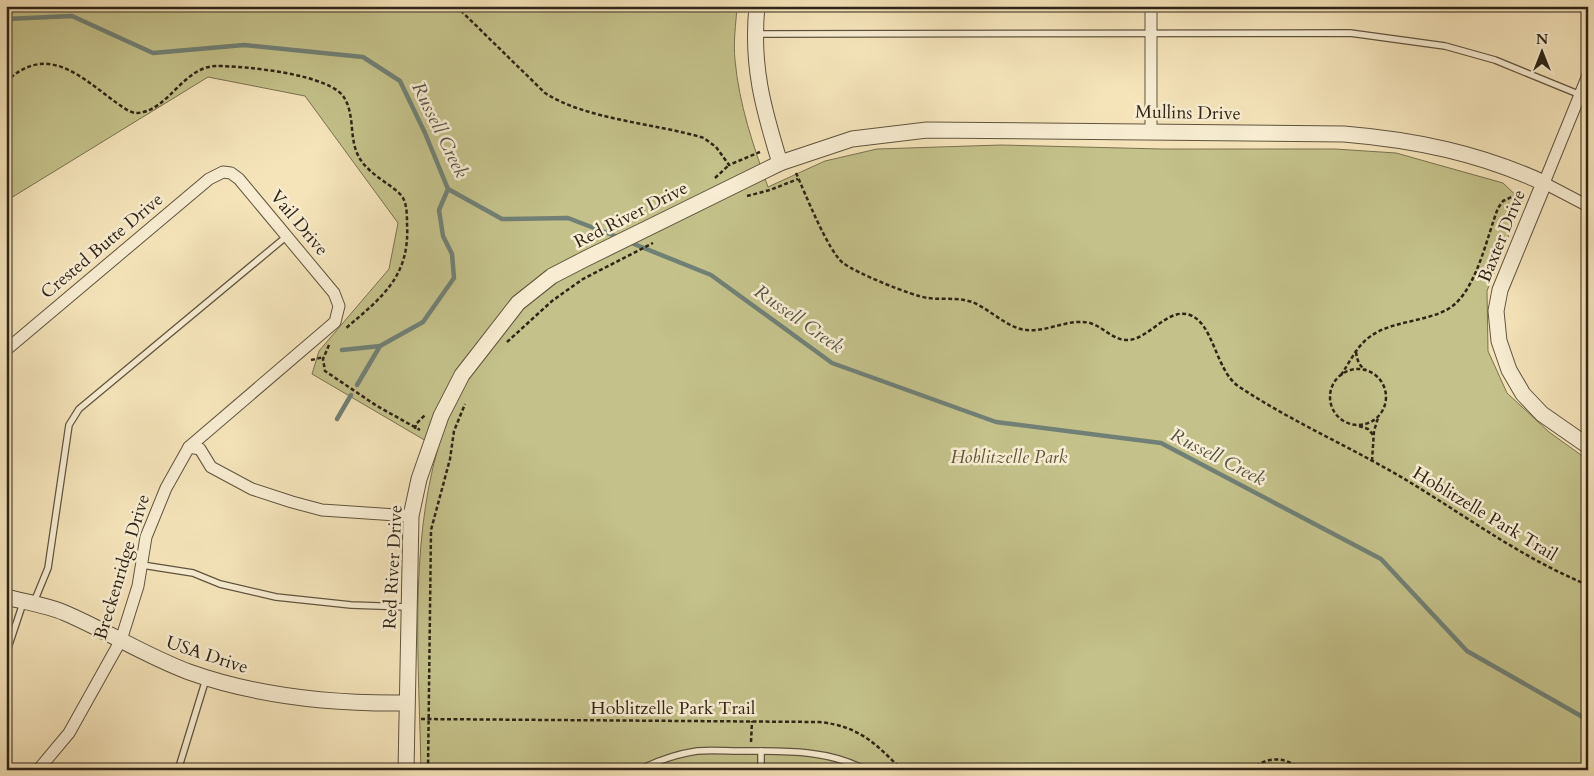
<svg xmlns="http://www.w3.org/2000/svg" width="1594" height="776" font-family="Cardo,serif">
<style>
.green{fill:#c4c18a;stroke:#7a7250}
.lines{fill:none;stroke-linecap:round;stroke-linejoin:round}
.stream{stroke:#718076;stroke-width:4.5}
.service-casing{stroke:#60543f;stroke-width:8}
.minor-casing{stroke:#60543f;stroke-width:13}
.tertiary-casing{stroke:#60543f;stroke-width:17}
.path{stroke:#2f2416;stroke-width:2.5;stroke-dasharray:4 2.5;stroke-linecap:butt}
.service{stroke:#f8edd2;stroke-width:5.5}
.minor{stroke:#f8edd2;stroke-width:11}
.tertiary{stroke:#f8edd2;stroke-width:15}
.labels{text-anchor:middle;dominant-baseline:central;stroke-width:5;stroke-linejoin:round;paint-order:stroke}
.street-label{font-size:18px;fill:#2f2416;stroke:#f8edd2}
.park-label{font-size:18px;font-style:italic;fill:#5c5339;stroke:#f8edd2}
.water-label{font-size:19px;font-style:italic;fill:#505246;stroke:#f8edd2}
</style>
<rect width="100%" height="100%" fill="#f5e4ba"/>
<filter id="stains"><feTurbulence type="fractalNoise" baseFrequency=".004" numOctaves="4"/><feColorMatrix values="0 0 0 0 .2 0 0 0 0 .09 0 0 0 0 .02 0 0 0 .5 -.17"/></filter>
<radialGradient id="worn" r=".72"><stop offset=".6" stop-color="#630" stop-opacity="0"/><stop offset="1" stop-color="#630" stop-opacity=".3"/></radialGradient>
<path class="green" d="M6,6H737C736,24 733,43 735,60C739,104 753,145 768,187L825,161L877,149L1001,145L1162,149H1335L1396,153L1503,183L1522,201L1487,291L1488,351L1507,393L1549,432L1588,460V770H421C419,665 409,549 438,448L312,374L319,351L389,269L398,223L305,96L208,77L6,201Z"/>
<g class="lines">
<g class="stream">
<path d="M6,19L72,16L153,53L244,45L363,57L400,81L425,133L448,189L502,219L568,218L620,238"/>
<path d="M629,242L711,275L832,363L996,422L1161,443L1381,559L1467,651L1588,720"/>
<path d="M342,350L380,346L423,322L454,278L452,254L443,236L439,210L448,189"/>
<path d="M357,385L380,346"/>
<path d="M337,419L351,395"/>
</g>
<g class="service-casing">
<g id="service">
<path d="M757,34L1350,33L1445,46L1495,60L1588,98"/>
<path d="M142,565L193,573L220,584L276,597L351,605L408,607"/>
<path d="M34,602L48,568L69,425L79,409L287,236"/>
<path d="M6,654L23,603"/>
<path d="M179,767L188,770"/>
<path d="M178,770L206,679"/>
<path d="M639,770C657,761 677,754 697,751C711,750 726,751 739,751C783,751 827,749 866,770"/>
<path d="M761,770V751"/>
</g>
</g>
<g class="minor-casing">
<g id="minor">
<path d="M1151,6V131"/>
<path d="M1588,75L1544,183L1588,206"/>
<path d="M6,350L209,179L223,172L231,173L239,179L334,293L339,306L335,322L189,447L166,488L146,537L138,586L121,640L69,733L38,770"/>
<path d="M189,447L200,449L211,467L252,489L292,502L322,510L411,516"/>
</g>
</g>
<g class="tertiary-casing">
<g id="tertiary">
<path d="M757,6C751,65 763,108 780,163"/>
<path d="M6,597C25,602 47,605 65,613C107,631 146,656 189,672C259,697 332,704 406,703"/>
<path d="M406,770L411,516L419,479L441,416L462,375L518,303L552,276L583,260L780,163L852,139L927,130L1344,134C1415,140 1479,153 1544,183L1500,290L1496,311L1499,341L1509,370L1523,394L1542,414L1588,446"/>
</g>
</g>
<g class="path">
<path d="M456,6L545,93C587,120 655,123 704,138L716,147L729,165L760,152"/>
<path d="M6,82C46,43 79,75 114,101C120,105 129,113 137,113C169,111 183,66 217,66C243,66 333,74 345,99C355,117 349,140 359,157C368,175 397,187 403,198C407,205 407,216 407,224C410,277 382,297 345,329"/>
<path d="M796,173C805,193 828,251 843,263C856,273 912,296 928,298C943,300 957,297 972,302C990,309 1008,329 1027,330C1048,332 1069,318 1090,323C1104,327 1113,341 1129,340C1150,338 1168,307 1190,315C1214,324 1215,369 1238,386C1295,424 1358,450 1416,486C1473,521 1526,560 1588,585"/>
<path d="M715,178L729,165"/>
<path d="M747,196L770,190L798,179"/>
<path d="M507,342L552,301L583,279L653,243"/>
<path d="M329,345L323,359L325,371L377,406L420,430"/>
<path d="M1356,352C1357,360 1359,366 1366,370"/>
<path d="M311,360L324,357"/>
<circle cx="1358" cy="397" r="28"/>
<path d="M1341,375C1350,362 1357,345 1371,336C1394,319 1437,322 1456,303C1478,282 1487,237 1498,208L1503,201L1522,192"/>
<path d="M1359,426L1368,429L1374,436"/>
<path d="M415,429L416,424L426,414"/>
<path d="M1372,461L1374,431L1378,418"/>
<path d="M421,719L819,722C859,726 875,743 902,770"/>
<path d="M751,742L752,721"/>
<path d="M428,770L431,530L450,459L454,431L465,404"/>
<path d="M1251,770C1266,756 1286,756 1301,770"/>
</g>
<use href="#service" class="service"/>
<use href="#minor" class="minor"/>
<use href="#tertiary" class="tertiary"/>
</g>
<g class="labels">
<g class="street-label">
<text transform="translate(1188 113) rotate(1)">Mullins Drive</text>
<text transform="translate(631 215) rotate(-27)">Red River Drive</text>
<text transform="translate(299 223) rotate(50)">Vail Drive</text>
<text transform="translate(1502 236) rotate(-68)">Baxter Drive</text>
<text transform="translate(102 246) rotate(-40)">Crested Butte Drive</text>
<text transform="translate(1485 514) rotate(31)">Hoblitzelle Park Trail</text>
<text transform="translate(122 567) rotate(-73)">Breckenridge Drive</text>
<text transform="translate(393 567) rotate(-87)">Red River Drive</text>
<text transform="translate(207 655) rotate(18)">USA Drive</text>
<text x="673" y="708">Hoblitzelle Park Trail</text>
</g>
<g class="park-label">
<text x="1009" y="457">Hoblitzelle Park</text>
</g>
<g class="water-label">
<text transform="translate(440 130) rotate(64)">Russell Creek</text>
<text transform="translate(799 319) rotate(35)">Russell Creek</text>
<text transform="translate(1218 457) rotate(27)">Russell Creek</text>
</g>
</g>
<rect width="1594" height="776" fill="none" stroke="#f5e4ba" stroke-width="25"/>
<rect x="8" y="8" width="1579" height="761" fill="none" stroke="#2f2416" stroke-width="2.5"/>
<rect x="12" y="12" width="1569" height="751" fill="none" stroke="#2f2416"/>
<g transform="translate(1542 52)" stroke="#f8edd2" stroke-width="4" paint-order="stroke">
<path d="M0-4L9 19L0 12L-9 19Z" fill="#2f2416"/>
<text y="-8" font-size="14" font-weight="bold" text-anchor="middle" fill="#2f2416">N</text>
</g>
<rect width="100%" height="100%" filter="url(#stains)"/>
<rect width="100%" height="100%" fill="url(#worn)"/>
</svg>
